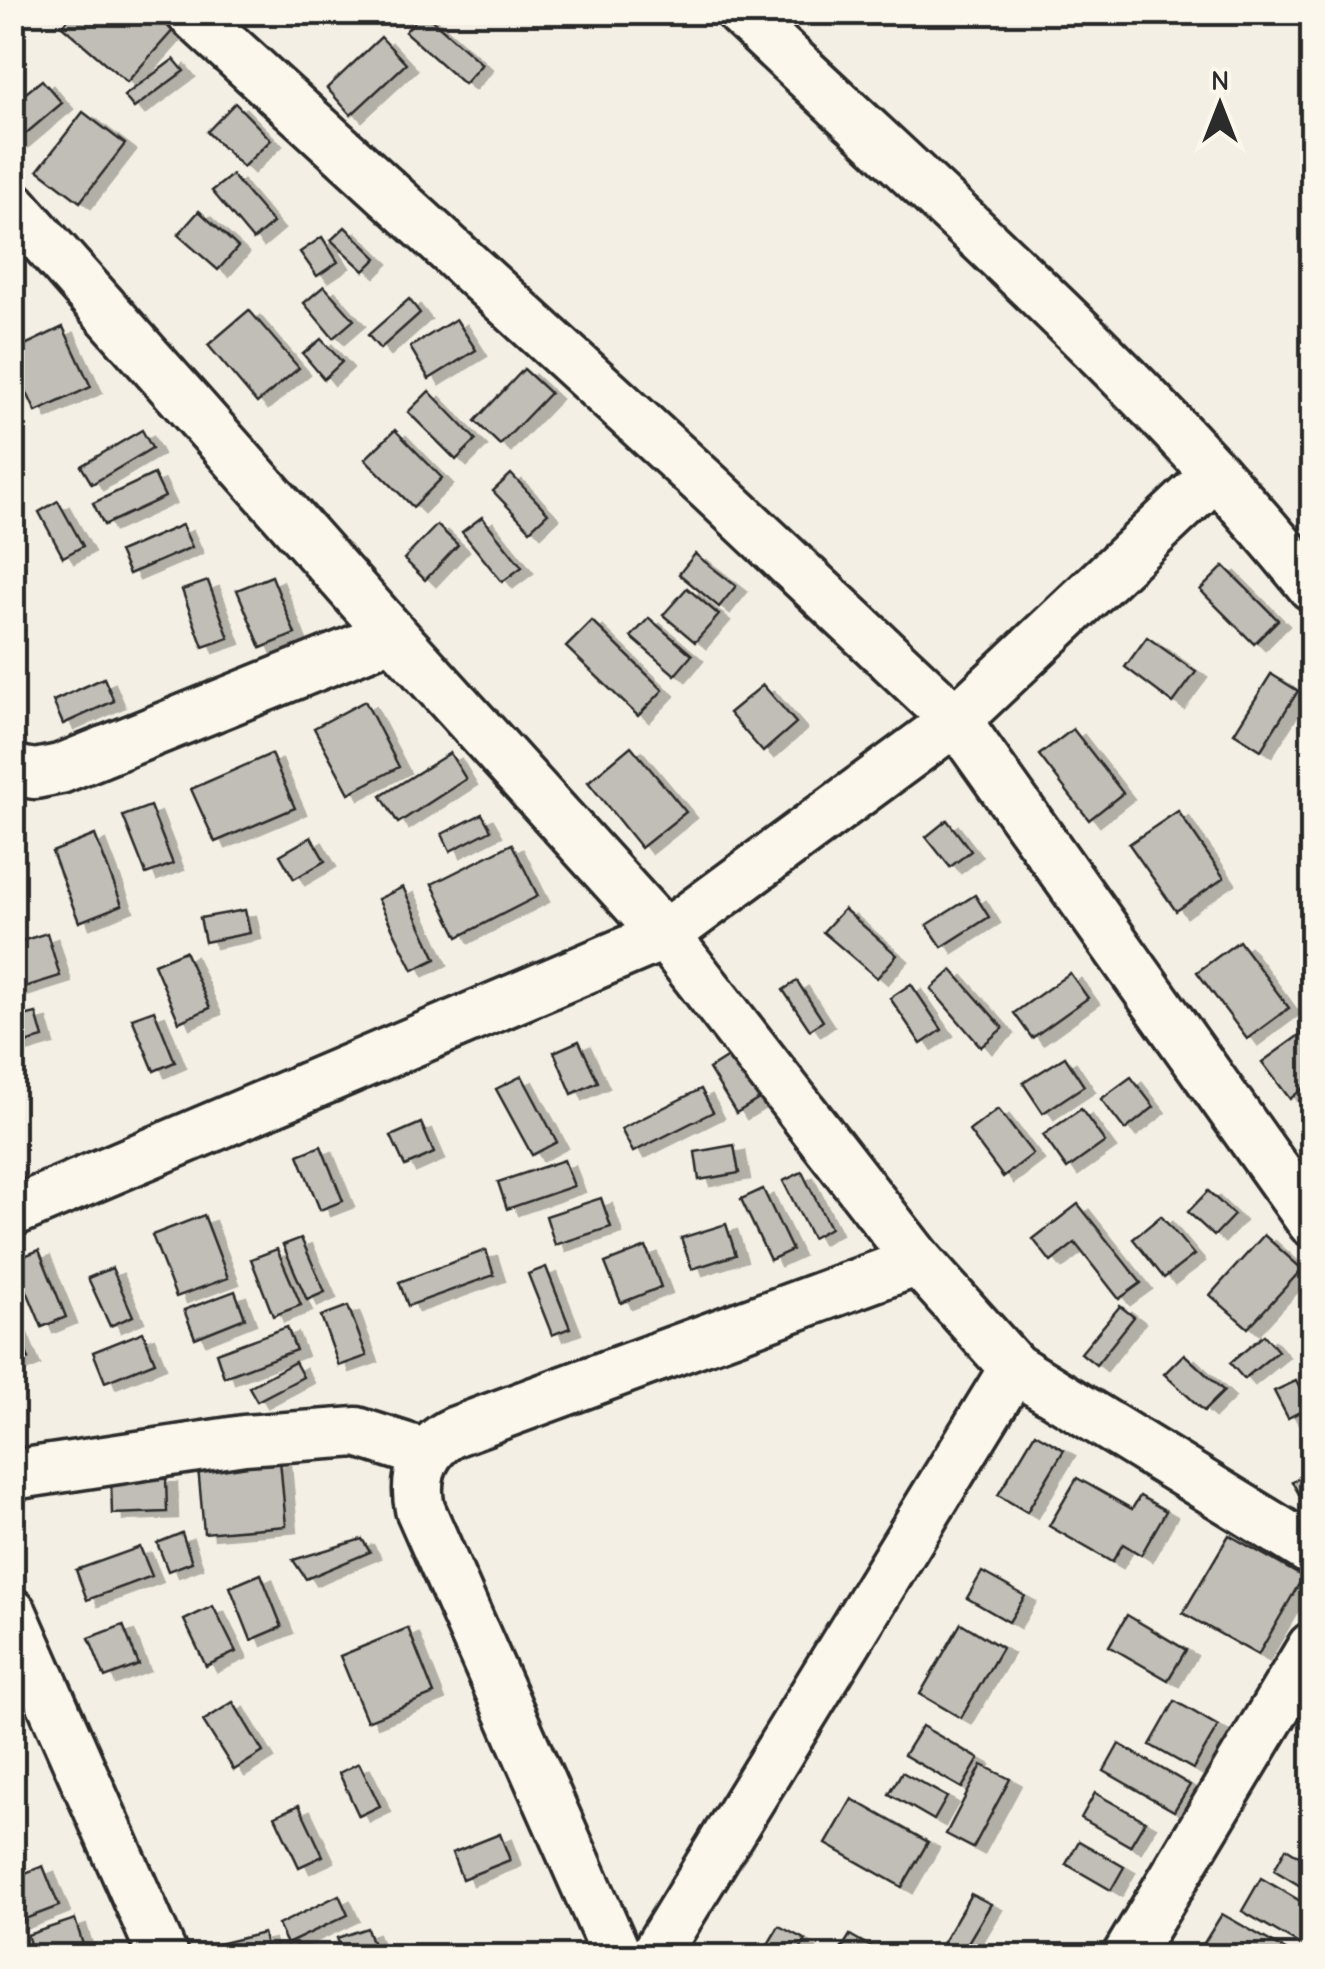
<svg xmlns="http://www.w3.org/2000/svg" width="1325" height="1969" font-family="'Comic Neue',sans-serif">
<style>
.building{fill:#c0beb6;stroke:#2b2b2b;stroke-width:2.5;filter:url(#shadow)}
.lines{fill:none;stroke-linecap:round;stroke-linejoin:round}
.minor-casing{stroke:#2b2b2b;stroke-width:55}
.minor{stroke:#fbf7ec;stroke-width:48}
</style>
<defs>
<filter id="shadow"><feDropShadow dx="11" dy="6" stdDeviation="0" flood-color="#0004"/></filter>
</defs>
<rect width="100%" height="100%" fill="#f3efe4"/>
<filter id="ink" filterUnits="userSpaceOnUse"><feTurbulence type="fractalNoise" baseFrequency=".01" numOctaves="2"/><feDisplacementMap in="SourceGraphic" scale="20" xChannelSelector="R" yChannelSelector="G"/><feConvolveMatrix kernelMatrix="1 2 1 2 8 2 1 2 1" color-interpolation-filters="sRGB"/></filter>
<g filter="url(#ink)">
<g class="building">
<path d="M74,12H157L175,28L127,82L62,26Z"/>
<path d="M423,12L482,64L464,84L405,32Z"/>
<path d="M381,37L406,64L351,115L327,88Z"/>
<path d="M174,59L184,71L134,108L124,96Z"/>
<path d="M42,80L62,103L17,141L12,136V104Z"/>
<path d="M235,103L271,140L243,167L207,132Z"/>
<path d="M83,112L125,144L80,202L38,170Z"/>
<path d="M232,175L273,223L253,240L212,191Z"/>
<path d="M199,211L238,247L218,270L178,235Z"/>
<path d="M345,227L377,258L364,271L331,240Z"/>
<path d="M322,237L338,262L317,276L300,252Z"/>
<path d="M324,286L354,320L333,338L304,303Z"/>
<path d="M409,299L420,313L380,349L368,335Z"/>
<path d="M249,310L299,368L257,403L208,345Z"/>
<path d="M456,319L476,350L429,379L410,347Z"/>
<path d="M63,327L91,387L36,412L12,361V351Z"/>
<path d="M321,339L342,362L324,379L303,354Z"/>
<path d="M524,369L550,393L500,445L475,421Z"/>
<path d="M429,391L476,440L456,460L408,412Z"/>
<path d="M142,430L152,448L92,484L81,466Z"/>
<path d="M395,430L442,478L413,507L365,459Z"/>
<path d="M154,474L165,497L104,525L93,503Z"/>
<path d="M511,474L548,513L530,530L493,491Z"/>
<path d="M58,501L83,546L63,557L39,512Z"/>
<path d="M482,517L522,567L502,582L462,532Z"/>
<path d="M182,525L192,547L129,574L119,552Z"/>
<path d="M437,525L458,545L425,580L404,559Z"/>
<path d="M695,554L736,586L719,607L679,574Z"/>
<path d="M1224,566L1278,620L1254,644L1200,590Z"/>
<path d="M272,576L295,634L261,648L237,590Z"/>
<path d="M208,581L229,638L203,647L182,590Z"/>
<path d="M687,588L719,615L695,642L663,615Z"/>
<path d="M649,618L692,655L675,675L631,637Z"/>
<path d="M592,621L663,690L638,716L566,647Z"/>
<path d="M1147,637L1196,672L1173,703L1125,667Z"/>
<path d="M1271,674L1298,691L1261,750L1234,733Z"/>
<path d="M104,678L114,701L63,724L53,701Z"/>
<path d="M763,685L796,723L763,752L729,713Z"/>
<path d="M365,701L399,767L349,793L314,728Z"/>
<path d="M1073,729L1123,793L1089,820L1039,755Z"/>
<path d="M631,746L686,812L641,848L588,782Z"/>
<path d="M450,753L466,779L398,823L381,796Z"/>
<path d="M271,754L295,808L215,842L191,789Z"/>
<path d="M150,806L173,864L146,874L123,816Z"/>
<path d="M1178,811L1224,878L1176,911L1129,844Z"/>
<path d="M482,814L491,830L450,851L442,834Z"/>
<path d="M947,820L971,851L950,867L926,837Z"/>
<path d="M95,835L122,905L79,922L52,852Z"/>
<path d="M311,837L325,861L294,879L280,855Z"/>
<path d="M512,844L538,896L458,937L432,884Z"/>
<path d="M1312,848V876L1300,867Z"/>
<path d="M403,887L436,959L413,970L378,899Z"/>
<path d="M975,895L989,917L942,947L927,925Z"/>
<path d="M844,909L897,955L877,978L823,932Z"/>
<path d="M245,910L250,933L205,942L200,918Z"/>
<path d="M47,933L60,976L12,991V944Z"/>
<path d="M1239,941L1289,1008L1247,1039L1197,972Z"/>
<path d="M185,951L210,1008L179,1022L154,964Z"/>
<path d="M952,970L1003,1028L981,1047L931,989Z"/>
<path d="M1070,973L1088,998L1032,1038L1014,1013Z"/>
<path d="M797,981L823,1021L810,1030L783,990Z"/>
<path d="M911,984L942,1030L921,1044L890,998Z"/>
<path d="M154,1010L175,1062L154,1071L132,1018Z"/>
<path d="M36,1013L43,1038L12,1047V1019Z"/>
<path d="M1312,1026V1081L1290,1099L1262,1062Z"/>
<path d="M579,1041L598,1082L572,1094L554,1052Z"/>
<path d="M731,1055L759,1099L736,1113L709,1069Z"/>
<path d="M1065,1057L1084,1086L1043,1113L1023,1083Z"/>
<path d="M522,1076L557,1142L532,1155L496,1089Z"/>
<path d="M1131,1077L1154,1107L1125,1130L1101,1099Z"/>
<path d="M701,1089L713,1112L633,1152L621,1129Z"/>
<path d="M998,1109L1033,1154L1003,1177L969,1131Z"/>
<path d="M1081,1109L1105,1142L1067,1169L1043,1135Z"/>
<path d="M421,1123L434,1153L405,1166L391,1136Z"/>
<path d="M734,1145L739,1173L699,1180L695,1152Z"/>
<path d="M321,1146L343,1201L320,1210L298,1155Z"/>
<path d="M564,1160L574,1186L507,1209L498,1182Z"/>
<path d="M802,1172L830,1228L812,1238L783,1181Z"/>
<path d="M763,1189L792,1250L770,1260L741,1199Z"/>
<path d="M1208,1191L1234,1215L1214,1236L1188,1212Z"/>
<path d="M601,1198L611,1227L555,1245L546,1216Z"/>
<path d="M1078,1204L1141,1283L1119,1299L1075,1243L1051,1262L1033,1239Z"/>
<path d="M204,1215L228,1278L176,1297L152,1235Z"/>
<path d="M1161,1216L1194,1255L1164,1278L1133,1239Z"/>
<path d="M726,1224L736,1255L692,1269L681,1238Z"/>
<path d="M1264,1235L1302,1269L1248,1328L1210,1295Z"/>
<path d="M301,1238L325,1292L307,1300L283,1245Z"/>
<path d="M646,1247L661,1287L621,1303L605,1263Z"/>
<path d="M277,1249L301,1305L273,1316L251,1259Z"/>
<path d="M39,1250L66,1317L42,1327L14,1260Z"/>
<path d="M486,1250L494,1275L408,1306L399,1282Z"/>
<path d="M546,1267L570,1328L552,1335L528,1274Z"/>
<path d="M112,1268L133,1316L110,1326L88,1278Z"/>
<path d="M235,1291L245,1318L195,1338L184,1310Z"/>
<path d="M348,1306L367,1356L339,1366L321,1316Z"/>
<path d="M1120,1306L1134,1317L1096,1365L1081,1353Z"/>
<path d="M12,1318L29,1359L12,1366Z"/>
<path d="M287,1327L296,1350L224,1377L216,1353Z"/>
<path d="M143,1332L155,1362L105,1382L93,1352Z"/>
<path d="M1264,1335L1278,1351L1244,1379L1230,1363Z"/>
<path d="M1184,1354L1224,1391L1204,1411L1164,1374Z"/>
<path d="M295,1362L303,1377L257,1401L249,1387Z"/>
<path d="M1296,1381L1309,1407L1288,1418L1274,1391Z"/>
<path d="M1035,1433L1064,1450L1027,1512L998,1495Z"/>
<path d="M280,1460L286,1526L204,1533L198,1467Z"/>
<path d="M1312,1471V1503L1306,1506L1292,1482Z"/>
<path d="M166,1477L167,1512L112,1514L111,1479Z"/>
<path d="M1077,1478L1132,1509L1140,1496L1166,1511L1141,1555L1123,1544L1112,1562L1049,1526Z"/>
<path d="M182,1533L192,1562L168,1571L157,1543Z"/>
<path d="M1229,1535L1303,1577L1258,1655L1183,1613Z"/>
<path d="M362,1539L370,1552L306,1579L293,1560Z"/>
<path d="M140,1547L152,1576L87,1600L76,1570Z"/>
<path d="M982,1572L1025,1596L1009,1622L967,1598Z"/>
<path d="M261,1574L282,1627L251,1640L230,1587Z"/>
<path d="M213,1606L236,1652L206,1666L184,1620Z"/>
<path d="M1127,1615L1186,1650L1168,1680L1109,1646Z"/>
<path d="M961,1623L1002,1648L961,1718L920,1694Z"/>
<path d="M123,1625L139,1665L105,1678L89,1638Z"/>
<path d="M408,1628L434,1694L367,1721L340,1656Z"/>
<path d="M1175,1701L1218,1726L1193,1769L1150,1745Z"/>
<path d="M233,1702L263,1752L234,1770L203,1721Z"/>
<path d="M922,1726L979,1759L962,1788L904,1755Z"/>
<path d="M1119,1744L1190,1785L1174,1811L1104,1771Z"/>
<path d="M359,1763L380,1806L359,1816L339,1773Z"/>
<path d="M982,1765L1010,1779L973,1848L946,1834Z"/>
<path d="M902,1772L947,1797L934,1820L889,1794Z"/>
<path d="M1095,1793L1145,1821L1130,1846L1081,1818Z"/>
<path d="M852,1799L928,1842L902,1887L826,1844Z"/>
<path d="M299,1805L323,1856L299,1867L275,1816Z"/>
<path d="M500,1834L510,1860L462,1879L452,1853Z"/>
<path d="M1079,1841L1124,1867L1111,1890L1066,1864Z"/>
<path d="M1286,1848L1312,1864V1893L1274,1870Z"/>
<path d="M43,1866L59,1906L12,1924V1878Z"/>
<path d="M1261,1878L1312,1908V1931L1304,1947L1242,1911Z"/>
<path d="M971,1894L991,1904L960,1956H935Z"/>
<path d="M339,1895L348,1915L287,1944L278,1925Z"/>
<path d="M1222,1914L1296,1956H1196Z"/>
<path d="M75,1919L84,1948L57,1956H34L27,1935Z"/>
<path d="M779,1926L806,1940L796,1956H761Z"/>
<path d="M367,1928L377,1956H344L337,1938Z"/>
<path d="M263,1933L268,1956H196L194,1950Z"/>
<path d="M850,1935L878,1951L875,1956H837Z"/>
</g>
<g class="lines">
<g class="minor-casing">
<g id="minor">
<path d="M190,12L709,487L956,720L1312,1222"/>
<path d="M740,12C935,198 1143,376 1312,586"/>
<path d="M12,205L393,635L665,935L918,1261L1014,1368L1312,1551"/>
<path d="M12,770L35,774L60,769L393,635"/>
<path d="M12,1212L665,935L956,720L1216,474"/>
<path d="M12,1475L244,1440L357,1432L426,1454"/>
<path d="M12,1613L163,1956"/>
<path d="M617,1956L420,1509C413,1475 424,1445 456,1431L918,1261"/>
<path d="M654,1956L1014,1368"/>
<path d="M1127,1956L1312,1647"/>
</g>
</g>
<use href="#minor" class="minor"/>
</g>
</g>
<rect width="1325" height="1969" fill="none" stroke="#fbf7ec" stroke-width="50"/>
<rect x="25" y="25" width="1275" height="1919" fill="none" stroke="#2b2b2b" stroke-width="4" filter="url(#ink)"/>
<g transform="translate(1220 105)" stroke="#fbf7ec" stroke-width="8" paint-order="stroke">
<path d="M0-8L18 38L0 25L-18 38Z" fill="#2b2b2b"/>
<text y="-15" font-size="28" font-weight="bold" text-anchor="middle" fill="#2b2b2b">N</text>
</g>
</svg>
